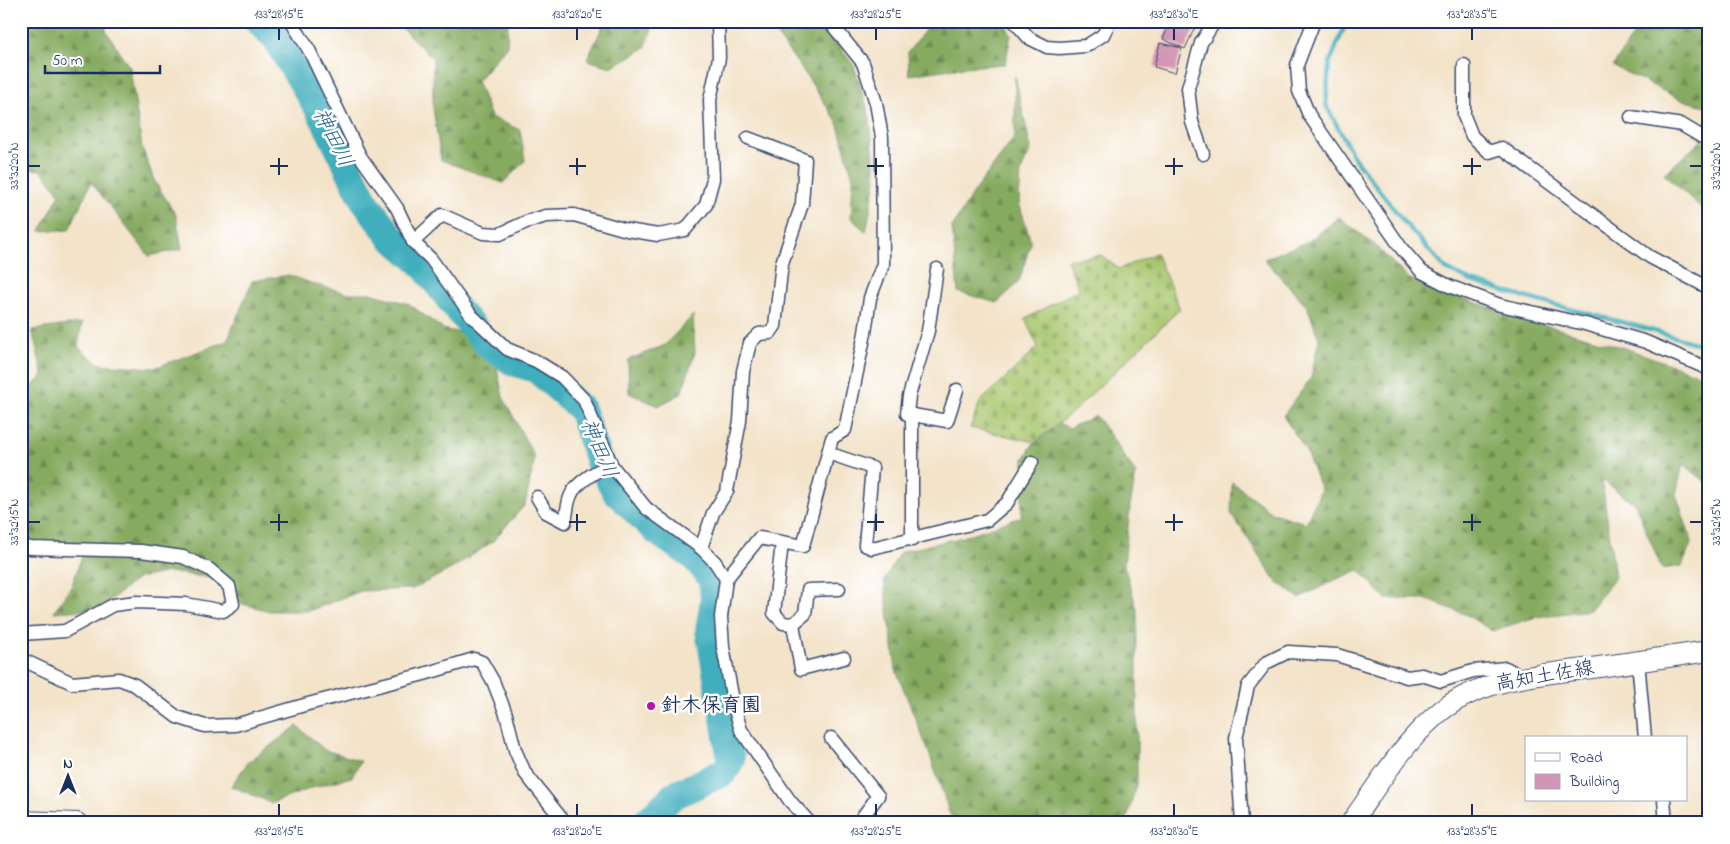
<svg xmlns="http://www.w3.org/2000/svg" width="1730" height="844" font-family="'Indie Flower','Klee One',sans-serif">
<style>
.forest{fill:url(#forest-firs);stroke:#506d5f}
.cemetery{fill:url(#cemetery-stones);stroke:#627a66}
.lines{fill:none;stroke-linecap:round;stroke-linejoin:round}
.stream{stroke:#40aebd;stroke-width:4.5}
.river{stroke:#40aebd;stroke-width:28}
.building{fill:#d195b5}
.minor-casing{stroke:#3b4a6e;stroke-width:15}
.primary-casing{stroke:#3b4a6e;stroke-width:22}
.minor{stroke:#fff;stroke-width:12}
.primary{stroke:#fff;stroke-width:20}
.ticks{fill:none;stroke:#1b2f5e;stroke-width:2}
.poi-dot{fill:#b5179e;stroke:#fff;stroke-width:2}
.labels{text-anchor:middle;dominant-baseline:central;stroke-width:5;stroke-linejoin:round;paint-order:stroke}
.street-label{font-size:20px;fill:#1b2f5e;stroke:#fff}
.poi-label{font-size:20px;font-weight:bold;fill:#1b2f5e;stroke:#fff;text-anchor:start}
.water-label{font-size:21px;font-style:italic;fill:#2a6284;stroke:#fff}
.neatline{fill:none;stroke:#1b2f5e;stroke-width:2}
.ticks-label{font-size:12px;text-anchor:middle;fill:#1b2f5e}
</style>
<defs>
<pattern id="forest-firs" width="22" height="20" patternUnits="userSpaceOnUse" patternTransform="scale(1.25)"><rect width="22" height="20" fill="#86ab60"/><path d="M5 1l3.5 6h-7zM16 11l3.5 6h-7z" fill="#6d8c52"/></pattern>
<pattern id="cemetery-stones" width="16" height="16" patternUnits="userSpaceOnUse" patternTransform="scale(1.25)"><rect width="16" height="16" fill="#a8c66d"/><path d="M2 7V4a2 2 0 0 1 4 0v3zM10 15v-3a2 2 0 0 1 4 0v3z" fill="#90aa61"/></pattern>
</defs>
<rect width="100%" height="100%" fill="#fff"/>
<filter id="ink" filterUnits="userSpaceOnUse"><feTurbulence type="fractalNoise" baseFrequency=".02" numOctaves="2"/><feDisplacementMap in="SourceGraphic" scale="10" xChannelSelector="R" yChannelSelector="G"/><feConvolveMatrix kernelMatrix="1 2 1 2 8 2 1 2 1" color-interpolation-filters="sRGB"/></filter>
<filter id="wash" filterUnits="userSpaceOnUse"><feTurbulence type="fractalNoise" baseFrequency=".0096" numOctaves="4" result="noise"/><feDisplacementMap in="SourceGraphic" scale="20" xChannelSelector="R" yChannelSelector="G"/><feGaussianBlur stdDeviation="1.12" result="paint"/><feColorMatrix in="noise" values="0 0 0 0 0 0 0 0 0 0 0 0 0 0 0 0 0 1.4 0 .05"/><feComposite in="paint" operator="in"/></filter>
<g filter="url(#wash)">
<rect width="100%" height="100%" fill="#f3e3c9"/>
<g class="forest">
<path d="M21,21H103L107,32L130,68L142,147L154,180L176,215L182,249L149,256L91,182L69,230L40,231L60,194L41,170L21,168Z"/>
<path d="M395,21H508L507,46L477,81L491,117L520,130L525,161L503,183L441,160L433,108V59Z"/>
<path d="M605,21H655L645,48L611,67L587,60Z"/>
<path d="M766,21H820L854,66L870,118L876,180L866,232L851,218L853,178L837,122L804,72Z"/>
<path d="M954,21H1003L1011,35L1005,64L965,67L909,75L908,52L926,29L940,27Z"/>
<path d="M1643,21H1709V107L1682,100L1613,66Z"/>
<path d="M1015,76L1031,149L1021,171L1019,203L1031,242L1019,282L997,303L958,292L952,227L975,190L1015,137Z"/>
<path d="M1701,141L1709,145V215L1664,174Z"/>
<path d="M1339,217L1376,246L1408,278L1465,299L1531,321L1628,349L1709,378V484L1683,464L1676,494L1692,542L1682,566L1662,569L1635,504L1602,480L1615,577L1590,610L1536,617L1492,631L1467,615L1425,599H1386L1359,570L1337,579L1299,598L1275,580L1231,513L1232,482L1273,513L1306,523L1321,490L1305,449L1283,416L1311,378L1319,339L1307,306L1264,259L1309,241Z"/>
<path d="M289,275L313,284L347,293H370L409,304L443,329L461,333L494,353L503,397L535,458L525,505L492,542L453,568L413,589L361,591L309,611H269L239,603L212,578L169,572L139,578L99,609L54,612L72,585L86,544L21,546V397L43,375L32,330L82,323L78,347L100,364L154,368L227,341L252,281Z"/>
<path d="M693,315L695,353L681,394L658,406L629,393L628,360L665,345Z"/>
<path d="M1096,416L1115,442L1136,474L1130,507L1124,565L1137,609V781L1126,823H953L929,753L896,670L884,581L900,552L963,537L1021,517L1024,459L1048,419L1069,428Z"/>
<path d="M297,726L325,750L361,761L352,777L315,787L272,803L231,786L248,762Z"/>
</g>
<path class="cemetery" d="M1156,253L1180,309L1074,411L1035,442L970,428L980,402L1038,347L1025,319L1079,289L1067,260L1101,255L1119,269Z"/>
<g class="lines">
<path class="stream" d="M1347,21L1329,64L1326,105L1355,159L1404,222L1446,269L1469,280L1516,295L1633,325L1709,347"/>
<path class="river" d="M258,21L275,38L322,115L364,200L391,237L422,264L456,308L489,346L513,362L536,369L581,409L600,464L616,492L657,532L694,557L712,579L714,600L709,630L731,760L724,772L673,796L645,823"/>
</g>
<g id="blocks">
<g class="building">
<path d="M1171,21H1182L1195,27L1185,49L1163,39Z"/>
<path d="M1188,21H1205L1201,28Z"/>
<path d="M1160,43L1182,48L1175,73L1154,67Z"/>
</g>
</g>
</g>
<g filter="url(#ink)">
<use href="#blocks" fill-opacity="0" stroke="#3b4a6e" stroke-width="1"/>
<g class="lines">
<g class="minor-casing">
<g id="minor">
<path d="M291,21L309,50L360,156L397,208L413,242L431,259L471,315L507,349L536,361L562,377L584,400L612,466L646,508L701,548L715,562L726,579"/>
<path d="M1014,21L1029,38L1047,47L1059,48L1086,46L1103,35L1110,21"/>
<path d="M1314,21L1297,65L1299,91L1309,115L1402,249L1422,272L1449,286L1500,305L1585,324L1646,342L1709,369"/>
<path d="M1464,65V116L1472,136L1489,152L1502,148L1650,257L1709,288"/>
<path d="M1631,117L1682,125L1709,141"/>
<path d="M1203,154L1192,122L1188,88L1201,43L1215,21"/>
<path d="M413,242L442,215L483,233L500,234L526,222L546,216L574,215L627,230L658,235L685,230L706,205L713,179L710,100L719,58L718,21"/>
<path d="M937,269L928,331L909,396L907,414L947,421L957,390"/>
<path d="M828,453L872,468L865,545L872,548L987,520L1007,503L1032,462"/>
<path d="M537,497L546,512L565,522C567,513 567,503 571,495C575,484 600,467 612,466"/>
<path d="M912,540V416"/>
<path d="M782,543L774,613L783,623L793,624"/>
<path d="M21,545L30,548L141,551L183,557L209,569L229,586L233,604L223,611L186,604L136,602L113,605L65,631L21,634"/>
<path d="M701,548L713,513L727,491L740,421L743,371L750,343L759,334L770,333L775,326L782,263L802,204L805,160L748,138"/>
<path d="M839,589L808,590L805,614L793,624L801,669L844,658"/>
<path d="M21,659L72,683L119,679L135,685L177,717L205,726L235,725L308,704L424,674L474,659L482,662L493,681L506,714L515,750L525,773L565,823"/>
<path d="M1638,661L1645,738"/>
<path d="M831,738L878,796L858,823"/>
<path d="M1664,800L1666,823"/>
<path d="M810,823L790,801L741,730L734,706L723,647L721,617L726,579L759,538L803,546L832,438L845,430L865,333L870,298L883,264L882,137L876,103L863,63L829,21"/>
<path d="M1242,823L1236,738L1248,686L1266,663L1288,652L1337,655L1407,677L1422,675L1441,681L1473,671L1506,668L1523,678"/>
</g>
</g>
<g class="primary-casing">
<g id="primary">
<path d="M21,821L77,823"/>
<path d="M1351,823C1377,786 1401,746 1435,716C1477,678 1539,675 1592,668C1631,662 1670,657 1709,651"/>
</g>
</g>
<use href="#minor" class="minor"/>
<use href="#primary" class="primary"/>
</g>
</g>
<path class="ticks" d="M279,28V40M577,28V40M876,28V40M1174,28V40M1472,28V40M279,158V175M577,158V175M876,158V175M1174,158V175M1472,158V175M28,166H40M270,166H288M569,166H586M867,166H884M1165,166H1183M1463,166H1481M1690,166H1702M279,514V531M577,514V531M876,514V531M1174,514V531M1472,514V531M28,522H40M270,522H288M569,522H586M867,522H884M1165,522H1183M1463,522H1481M1690,522H1702M279,804V816M577,804V816M876,804V816M1174,804V816M1472,804V816"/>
<circle class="poi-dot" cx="651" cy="706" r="5"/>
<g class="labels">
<g class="street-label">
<text transform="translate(1545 677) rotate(-10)">高知土佐線</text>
</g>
<g class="poi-label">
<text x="661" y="706">針木保育園</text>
</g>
<g class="water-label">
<text transform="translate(332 138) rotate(63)">神田川</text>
<text transform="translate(598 449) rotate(67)">神田川</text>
</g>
</g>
<rect width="1730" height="844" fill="none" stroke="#fff" stroke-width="55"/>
<rect x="1525" y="736" width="162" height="65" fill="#ffffff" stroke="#a4acbf"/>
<rect x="1535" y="753" width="25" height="8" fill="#ffffff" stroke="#a4acbf"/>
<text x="1570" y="762" font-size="15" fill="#1b2f5e">Road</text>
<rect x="1535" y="774" width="25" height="15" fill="#d195b5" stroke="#a4acbf"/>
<text x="1570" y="786" font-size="15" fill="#1b2f5e">Building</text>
<g transform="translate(68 776)" stroke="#ffffff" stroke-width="4" paint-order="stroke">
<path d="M0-4L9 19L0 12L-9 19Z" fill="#1b2f5e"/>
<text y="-8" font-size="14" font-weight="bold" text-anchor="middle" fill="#1b2f5e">N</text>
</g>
<path d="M45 65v8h115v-8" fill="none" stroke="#1b2f5e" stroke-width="2.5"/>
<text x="52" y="65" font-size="15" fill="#1b2f5e" stroke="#ffffff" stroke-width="4" paint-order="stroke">50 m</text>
<rect x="28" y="28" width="1674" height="788" class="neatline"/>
<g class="ticks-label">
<text x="279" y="18">133°28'15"E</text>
<text x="577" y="18">133°28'20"E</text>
<text x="876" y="18">133°28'25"E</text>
<text x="1174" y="18">133°28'30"E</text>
<text x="1472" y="18">133°28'35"E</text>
<text transform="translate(14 166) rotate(-90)" y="4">33°32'20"N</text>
<text transform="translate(1716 166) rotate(-90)" y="4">33°32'20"N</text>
<text transform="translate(14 522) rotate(-90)" y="4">33°32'15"N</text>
<text transform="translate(1716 522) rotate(-90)" y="4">33°32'15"N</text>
<text x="279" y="835">133°28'15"E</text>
<text x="577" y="835">133°28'20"E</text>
<text x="876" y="835">133°28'25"E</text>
<text x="1174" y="835">133°28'30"E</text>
<text x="1472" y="835">133°28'35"E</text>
</g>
</svg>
